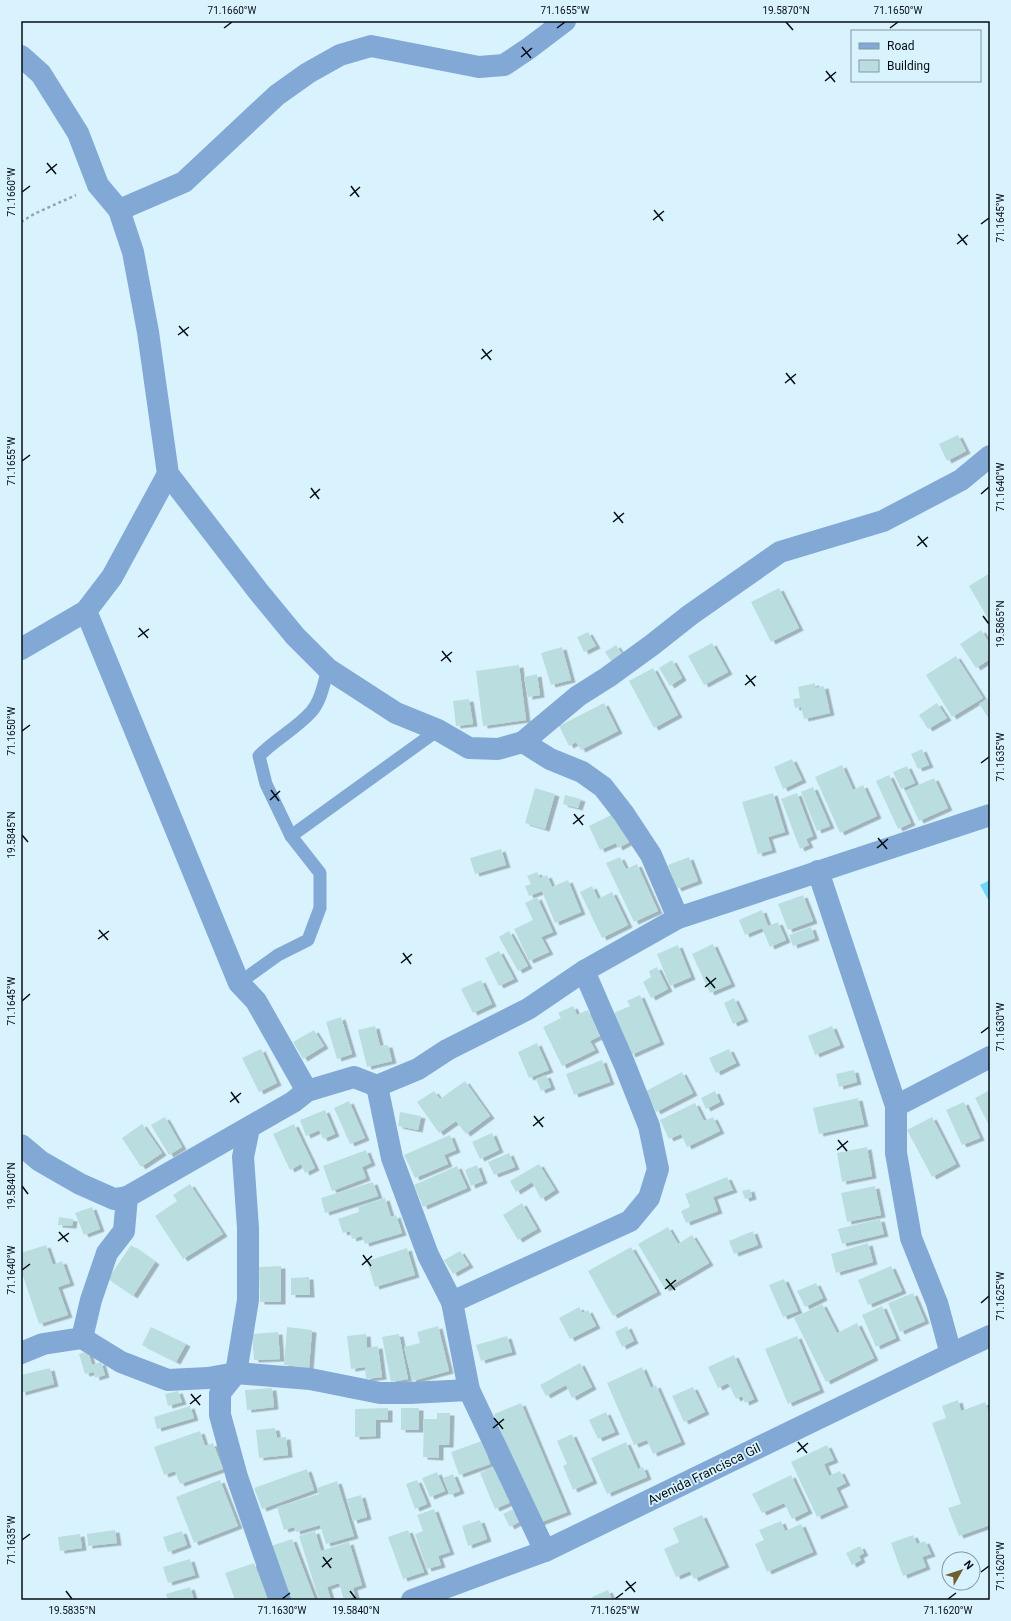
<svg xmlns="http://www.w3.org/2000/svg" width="1011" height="1621" font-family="Roboto,sans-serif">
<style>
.green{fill:#6dd7fe}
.building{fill:#badedf;filter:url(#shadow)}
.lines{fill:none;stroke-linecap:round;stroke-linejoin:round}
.path{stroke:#90a5ad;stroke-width:2.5;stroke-dasharray:3 3;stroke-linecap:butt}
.lane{stroke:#82a9d6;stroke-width:13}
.street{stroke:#82a9d6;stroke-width:22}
.ticks{fill:none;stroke:#040e12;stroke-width:1.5}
.labels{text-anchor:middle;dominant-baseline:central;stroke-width:3.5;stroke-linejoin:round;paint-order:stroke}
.street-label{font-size:13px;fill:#040e12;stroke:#d9f3fe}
.neatline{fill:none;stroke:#040e12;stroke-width:1.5}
.ticks-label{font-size:10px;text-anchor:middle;fill:#040e12}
</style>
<defs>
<filter id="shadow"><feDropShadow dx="4.5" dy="2.5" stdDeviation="0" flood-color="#0004"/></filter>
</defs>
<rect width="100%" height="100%" fill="#d9f3fe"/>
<path class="green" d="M990,880V903L980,885Z"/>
<g class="building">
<path d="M958,435L966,451L947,461L939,444Z"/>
<path d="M990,573V622L969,586Z"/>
<path d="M779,588L799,628L771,642L751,602Z"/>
<path d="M981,630L990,644V659L976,668L960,644Z"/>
<path d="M588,632L596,646L584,652L577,637Z"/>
<path d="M712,643L728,672L704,685L688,656Z"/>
<path d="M616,645L622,654L611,661L605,652Z"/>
<path d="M562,647L571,680L551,685L541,653Z"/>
<path d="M956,656L983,698L952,717L926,675Z"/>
<path d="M672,660L682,678L670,686L659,668Z"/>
<path d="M519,665L526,720L483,726L476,671Z"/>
<path d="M653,668L678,715L654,728L629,681Z"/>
<path d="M537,674L540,695L528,697L524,677Z"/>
<path d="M815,683V688L824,686L830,713L804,719L801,707L795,708L793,699L800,698L798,687Z"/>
<path d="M990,697V720L979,704Z"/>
<path d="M469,699L473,724L456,726L453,701Z"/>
<path d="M604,703L618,731L581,750L576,742L569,746L559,726Z"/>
<path d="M937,703L947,718L928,729L919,715Z"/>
<path d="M922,749L929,765L918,769L911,754Z"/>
<path d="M792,759L802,780L783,789L774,767Z"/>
<path d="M842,765L853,790L863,785L877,816L840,833L815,777Z"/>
<path d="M907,766L915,783L901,789L893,772Z"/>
<path d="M889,775L911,823L898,829L876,781Z"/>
<path d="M934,778L948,808L919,821L905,791Z"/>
<path d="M813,787L830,826L817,831L801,792Z"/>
<path d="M535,788L555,794L545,829L525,823Z"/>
<path d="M773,793L785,832L768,837L772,850L758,854L742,802Z"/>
<path d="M797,793L813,836L806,839L809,845L800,849L781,799Z"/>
<path d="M565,795L581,799L578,808L563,804Z"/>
<path d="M613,814L621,831L627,828L633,840L618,848L616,843L600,850L589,826Z"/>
<path d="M501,849L506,865L475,874L470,858Z"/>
<path d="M620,857L626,869L637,864L658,911L634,922L606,863Z"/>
<path d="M689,857L698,881L677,889L668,865Z"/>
<path d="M537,872L540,878L547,875L552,887L568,880L581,912L555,923L542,891L529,896L525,886L531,884L527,876Z"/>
<path d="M592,886L598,899L612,892L628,925L602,938L580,892Z"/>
<path d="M803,895L813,921L788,930L778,904Z"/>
<path d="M537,897L553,932L541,937L549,952L529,961L514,929L533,920L525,903Z"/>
<path d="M762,910L768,926L778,922L786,940L770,947L762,928L745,935L739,920Z"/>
<path d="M811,927L815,938L793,946L789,935Z"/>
<path d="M509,931L528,966L518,971L499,937Z"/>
<path d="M713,944L731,984L710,993L692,954Z"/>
<path d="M678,945L691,977L670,986L657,954Z"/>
<path d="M499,951L514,979L499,986L485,958Z"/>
<path d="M657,967L668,989L651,998L643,982L651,977L649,971Z"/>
<path d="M481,980L492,1004L473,1013L461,989Z"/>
<path d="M640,995L660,1042L631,1055L614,1013L630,1006L627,1001Z"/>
<path d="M734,998L744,1019L733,1024L724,1003Z"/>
<path d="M573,1006L577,1015L588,1010L600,1036L590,1041L595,1050L562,1066L543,1027L561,1018L558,1013Z"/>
<path d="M341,1017L352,1054L337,1059L326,1022Z"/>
<path d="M375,1026L380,1046L388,1045L392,1061L367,1067L358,1030Z"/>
<path d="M832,1026L840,1045L815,1055L808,1036Z"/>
<path d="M314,1030L324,1046L303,1059L293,1042Z"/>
<path d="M537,1043L549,1070L529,1078L518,1052Z"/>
<path d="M261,1049L277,1083L259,1092L242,1058Z"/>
<path d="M729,1049L736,1063L716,1073L709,1058Z"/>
<path d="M602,1060L610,1082L574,1095L566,1074Z"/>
<path d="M854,1070L857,1082L839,1087L836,1074Z"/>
<path d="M682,1072L693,1093L656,1112L646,1091Z"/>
<path d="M546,1075L551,1087L541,1091L536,1079Z"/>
<path d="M465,1081L490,1116L466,1134L456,1121L439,1133L417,1102L434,1091L440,1099Z"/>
<path d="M990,1090V1127L975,1098Z"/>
<path d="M715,1091L720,1102L706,1109L701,1098Z"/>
<path d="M858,1098L864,1124L819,1134L813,1108Z"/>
<path d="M349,1101L365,1138L350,1144L334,1108Z"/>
<path d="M964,1102L980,1138L962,1145L946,1110Z"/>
<path d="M695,1103L704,1121L713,1117L720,1131L687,1147L681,1134L669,1139L660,1120Z"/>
<path d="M325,1110L335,1134L323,1139L319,1130L306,1136L300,1120Z"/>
<path d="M400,1112L421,1116L418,1130L398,1126Z"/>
<path d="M165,1117L182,1147L169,1155L151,1125Z"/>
<path d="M932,1117L956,1164L932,1177L907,1130Z"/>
<path d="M142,1124L162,1153L141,1167L122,1138Z"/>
<path d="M294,1124L315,1168L305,1173L301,1164L290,1170L273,1134Z"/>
<path d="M492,1133L499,1150L480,1159L472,1142Z"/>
<path d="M450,1135L456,1150L444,1155L448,1164L415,1178L404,1155Z"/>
<path d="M867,1147L872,1176L842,1182L837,1153Z"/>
<path d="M366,1150L371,1163L362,1167L366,1178L332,1191L323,1166Z"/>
<path d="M509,1153L515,1167L494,1175L488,1162Z"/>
<path d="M539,1164L555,1190L541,1199L532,1182L516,1192L510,1181Z"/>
<path d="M477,1165L483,1181L471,1186L465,1170Z"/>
<path d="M457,1166L467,1188L423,1207L414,1185Z"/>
<path d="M727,1177L733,1190L713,1197L718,1211L686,1223L681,1211L690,1207L685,1194Z"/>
<path d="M373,1182L378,1196L325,1213L321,1198Z"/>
<path d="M190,1184L223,1234L183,1259L155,1216L177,1201L173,1195Z"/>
<path d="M875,1186L881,1215L847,1222L841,1193Z"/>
<path d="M750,1189L752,1197L745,1199L742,1191Z"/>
<path d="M385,1198L391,1217L396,1215L402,1233L365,1244L362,1236L352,1239L350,1231L343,1233L338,1219L359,1212L358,1207Z"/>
<path d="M522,1203L537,1229L518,1240L503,1215Z"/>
<path d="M92,1207L100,1229L84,1235L75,1213Z"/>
<path d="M59,1217L73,1219L72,1226L58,1225Z"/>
<path d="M880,1219L884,1234L842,1244L838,1229Z"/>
<path d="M668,1227L678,1244L692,1235L709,1263L665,1289L638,1244Z"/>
<path d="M753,1231L758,1245L734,1254L729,1241Z"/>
<path d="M868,1243L873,1262L836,1273L831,1254Z"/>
<path d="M46,1245L53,1265L62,1261L70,1283L58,1287L68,1315L39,1324L23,1276L21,1277V1253Z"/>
<path d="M131,1245L155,1262L133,1296L108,1279Z"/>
<path d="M631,1247L657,1292L613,1316L588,1271Z"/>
<path d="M407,1248L415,1275L375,1287L367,1261Z"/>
<path d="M460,1251L469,1265L453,1274L444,1260Z"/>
<path d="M281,1266V1302H260L259,1267Z"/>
<path d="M891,1266L902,1291L868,1305L858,1280Z"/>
<path d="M309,1277L310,1295H291V1278Z"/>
<path d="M784,1279L798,1311L783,1317L769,1285Z"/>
<path d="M816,1283L823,1298L805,1307L797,1291Z"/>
<path d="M913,1293L925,1321L900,1332L888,1303Z"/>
<path d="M822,1304L837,1333L857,1323L874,1358L826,1382L794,1318Z"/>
<path d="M882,1306L896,1338L876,1347L862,1315Z"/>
<path d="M579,1307L582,1313L588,1310L596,1326L570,1339L559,1318Z"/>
<path d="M438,1326L449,1371L412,1381L404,1347L420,1343L417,1332Z"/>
<path d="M627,1326L634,1341L622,1347L615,1332Z"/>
<path d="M151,1327L186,1344L176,1362L142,1345Z"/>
<path d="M287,1327L312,1330L309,1368L284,1365Z"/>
<path d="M278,1332L280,1359L254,1360L252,1334Z"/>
<path d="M366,1334L367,1348L378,1346L382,1377L366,1379L365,1367L351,1369L347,1336Z"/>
<path d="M399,1334L408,1379L391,1382L382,1337Z"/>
<path d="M507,1336L512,1352L481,1361L476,1345Z"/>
<path d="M797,1336L820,1390L788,1404L765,1349Z"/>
<path d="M88,1351L92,1365L101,1362L105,1375L95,1378L94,1372L85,1374L79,1354Z"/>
<path d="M734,1355L754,1399L745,1403L742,1396L736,1399L728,1383L718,1388L708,1367Z"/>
<path d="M580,1363L592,1387L572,1398L566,1385L546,1396L540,1385Z"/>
<path d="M642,1367L651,1388L656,1385L681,1442L653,1454L647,1440L634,1445L607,1383Z"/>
<path d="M50,1368L54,1384L21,1393V1375Z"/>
<path d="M693,1387L705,1412L684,1422L672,1396Z"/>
<path d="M272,1388L274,1407L247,1410L245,1390Z"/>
<path d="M178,1391L182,1402L168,1406L165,1394Z"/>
<path d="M958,1400L961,1411L985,1402L989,1412L990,1411V1525L959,1536L948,1508L961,1504L932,1423L946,1418L942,1406Z"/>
<path d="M521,1403L567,1512L539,1523L494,1414Z"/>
<path d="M190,1406L194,1418L157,1429L154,1417Z"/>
<path d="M388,1408V1420H376V1436L355,1437V1409Z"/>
<rect x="401" y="1408" width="18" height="22"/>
<path d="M606,1412L615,1432L598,1439L589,1420Z"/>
<path d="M437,1413H450L449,1445H439V1458L423,1457L424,1419H437Z"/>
<path d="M275,1428L277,1438L286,1437L288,1455L259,1458L256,1430Z"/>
<path d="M200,1431L205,1446L213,1443L223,1469L180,1484L175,1471L164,1475L154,1447Z"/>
<path d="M572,1434L593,1481L573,1490L563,1466L567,1464L557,1441Z"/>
<path d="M482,1441L490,1464L459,1475L451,1452Z"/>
<path d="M626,1442L638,1469L643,1467L647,1477L607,1494L591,1458Z"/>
<path d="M827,1445L834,1460L824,1464L829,1476L840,1471L846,1483L836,1488L844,1505L817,1517L791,1462Z"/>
<path d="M495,1466L511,1502L495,1509L480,1473Z"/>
<path d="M307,1469L314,1490L262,1509L254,1488Z"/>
<path d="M437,1472L445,1491L430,1497L422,1478Z"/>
<path d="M453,1474L460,1491L450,1495L443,1478Z"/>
<path d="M791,1475L808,1511L792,1519L784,1503L762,1513L752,1494Z"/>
<path d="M220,1480L238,1526L194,1543L176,1497Z"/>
<path d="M417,1480L427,1504L415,1509L406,1484Z"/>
<path d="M337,1481L354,1536L326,1544L320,1525L296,1532L294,1527L284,1530L277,1507L319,1494L317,1488Z"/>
<path d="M361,1495L367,1517L353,1521L347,1499Z"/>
<path d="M434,1509L450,1552L438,1556L441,1565L427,1569L415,1534L423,1531L417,1515Z"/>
<path d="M513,1509L519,1522L510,1527L503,1514Z"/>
<path d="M702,1515L725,1565L694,1579L690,1571L676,1577L664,1549L679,1542L673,1528Z"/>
<path d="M480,1520L487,1539L468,1546L462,1526Z"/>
<path d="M781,1521L785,1531L801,1524L813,1552L767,1572L755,1544L764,1540L759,1530Z"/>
<path d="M115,1530L117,1543L88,1546L87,1534Z"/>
<path d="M408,1530L424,1572L403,1579L388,1537Z"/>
<path d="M182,1531L187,1545L168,1552L163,1537Z"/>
<path d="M315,1531L321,1551L349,1542L362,1585L353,1588L355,1596L344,1600L339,1583L327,1587L331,1600H319L299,1536Z"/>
<path d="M80,1534L82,1548L60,1551L58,1537Z"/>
<path d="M913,1535L917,1544L925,1541L931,1554L922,1557L926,1567L903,1576L891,1543Z"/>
<path d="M292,1539L315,1600H291L271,1546Z"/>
<path d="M860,1546L864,1553L859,1556L861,1560L852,1565L846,1553Z"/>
<path d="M190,1559L195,1575L168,1583L163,1567Z"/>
<path d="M254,1563L268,1600H235L225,1573Z"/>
<path d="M190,1587L194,1600H168L166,1594Z"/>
<path d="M608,1590L612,1600H594L592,1597Z"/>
</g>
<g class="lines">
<path class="path" d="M21,222L34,214L76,195"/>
<g class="lane">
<path d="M291,836L438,730"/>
<path d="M239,983L278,955L308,940L320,908V873L291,836L266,784L259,756C275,739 296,729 311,712C321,701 324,683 328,669"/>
</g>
<g class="street">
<path d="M21,56L41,74L78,133L98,185L119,210L133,252L148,332L168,474L258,591L295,636L328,669L396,713L438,730L469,748L498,749L523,742L550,759L582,772L603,787L624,814L651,855L678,918"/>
<path d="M119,210L184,182L277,95L308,73L340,55L371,46L479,67L504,65L528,49L565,21"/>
<path d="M86,611L239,983L256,1001L307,1091"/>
<path d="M21,649L86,611L112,577L168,474"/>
<path d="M523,742L578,696L608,677L652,645L690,615L780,552L883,521L961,480L990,456"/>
<path d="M818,871L896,1106V1153L911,1238L937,1303L951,1354"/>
<path d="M377,1086L392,1158L428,1255L452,1302L469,1390L545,1551"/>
<path d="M896,1106L990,1057"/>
<path d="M249,1128L243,1157L248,1228V1300L236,1373L220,1393V1415L237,1477L280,1600"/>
<path d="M21,1145L40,1161L80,1184L114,1199L127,1197"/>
<path d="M452,1302L630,1221L649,1198L658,1169L649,1126L624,1063L584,971"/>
<path d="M82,1338L121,1362L168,1380L208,1378L236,1373L310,1379L380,1393H410L469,1390"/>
<path d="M21,1353L43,1344L82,1338L91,1300L107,1253L124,1231L127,1197L293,1102L307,1091L354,1077L377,1086L418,1069L447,1050L528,1009L584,971L678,918L990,815"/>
<path d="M412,1600L545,1551L951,1354L990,1336"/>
</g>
</g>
<path class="ticks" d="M786,22L793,30M224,28L232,22M557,28L565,22M890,28L898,22M522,47L531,58M521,57L532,48M826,71L835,82M825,81L836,72M47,163L56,174M46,173L57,164M351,186L359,197M22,192L30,186M350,196L360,187M654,210L663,221M653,220L664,211M981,224L989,218M958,234L967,245M957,244L968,235M179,326L188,336M178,335L189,327M482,349L491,360M481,359L492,350M786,373L795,384M785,383L796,374M22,461L30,455M311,488L319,499M981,494L989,487M310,498L320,489M614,512L623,523M613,522L624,513M918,536L927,547M917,546L928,537M983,616L989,624M139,628L148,638M138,637L149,629M442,651L451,662M441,661L452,652M746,675L755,686M745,685L756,676M22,731L30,725M981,763L989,757M271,790L279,801M270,800L280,791M574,814L583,825M573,824L584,815M22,835L28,842M878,838L887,849M877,848L888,839M99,930L108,940M98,939L109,931M403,953L411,964M401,963L412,954M706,977L715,988M705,987L716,978M22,1001L30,994M981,1033L989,1027M231,1092L239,1103M230,1102L241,1093M534,1116L543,1127M533,1126L544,1117M838,1140L847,1151M837,1150L848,1141M22,1186L28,1194M59,1232L68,1242M58,1241L69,1233M363,1255L371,1266M362,1265L372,1256M22,1270L30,1264M666,1279L675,1290M665,1289L676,1280M981,1303L989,1296M191,1394L200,1405M190,1404L201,1395M494,1418L503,1429M493,1428L504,1419M798,1442L807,1453M797,1452L808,1443M22,1540L30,1534M323,1557L331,1568M322,1567L332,1558M981,1572L989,1566M626,1581L635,1592M66,1591L72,1599M350,1591L356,1599M625,1591L636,1582M282,1599L290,1593M615,1599L623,1593M948,1599L956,1593"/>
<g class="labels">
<g class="street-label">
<text transform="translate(704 1474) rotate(-26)">Avenida Francisca Gil</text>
</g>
</g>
<rect width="1011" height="1621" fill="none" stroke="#d9f3fe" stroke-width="44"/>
<rect x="851" y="30" width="130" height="52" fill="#d9f3fe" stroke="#8497a0"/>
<rect x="859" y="43" width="20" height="6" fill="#82a9d6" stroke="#8497a0"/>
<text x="887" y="50" font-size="12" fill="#040e12">Road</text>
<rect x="859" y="60" width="20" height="12" fill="#badedf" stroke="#8497a0"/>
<text x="887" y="70" font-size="12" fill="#040e12">Building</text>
<g transform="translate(961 1571) rotate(51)"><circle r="19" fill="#d9f3fe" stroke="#8497a0"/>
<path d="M0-3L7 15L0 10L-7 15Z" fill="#705f2d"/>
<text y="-6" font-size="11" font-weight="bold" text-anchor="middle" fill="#040e12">N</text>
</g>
<rect x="22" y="22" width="967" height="1577" class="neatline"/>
<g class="ticks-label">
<text x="232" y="14">71.1660°W</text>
<text x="565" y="14">71.1655°W</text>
<text x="786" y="14">19.5870°N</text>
<text x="898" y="14">71.1650°W</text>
<text transform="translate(11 192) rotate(-90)" y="4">71.1660°W</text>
<text transform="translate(1000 218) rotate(-90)" y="4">71.1645°W</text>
<text transform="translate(11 461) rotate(-90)" y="4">71.1655°W</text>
<text transform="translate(1000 487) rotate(-90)" y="4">71.1640°W</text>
<text transform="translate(1000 624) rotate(-90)" y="4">19.5865°N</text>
<text transform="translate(11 731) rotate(-90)" y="4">71.1650°W</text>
<text transform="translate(1000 757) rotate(-90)" y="4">71.1635°W</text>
<text transform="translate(11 835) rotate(-90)" y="4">19.5845°N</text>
<text transform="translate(11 1001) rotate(-90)" y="4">71.1645°W</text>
<text transform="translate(1000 1027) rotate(-90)" y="4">71.1630°W</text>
<text transform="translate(11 1186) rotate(-90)" y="4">19.5840°N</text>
<text transform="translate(11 1270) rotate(-90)" y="4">71.1640°W</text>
<text transform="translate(1000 1296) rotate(-90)" y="4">71.1625°W</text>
<text transform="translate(11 1540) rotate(-90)" y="4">71.1635°W</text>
<text transform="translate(1000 1566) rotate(-90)" y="4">71.1620°W</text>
<text x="72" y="1614">19.5835°N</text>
<text x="282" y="1614">71.1630°W</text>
<text x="356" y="1614">19.5840°N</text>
<text x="615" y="1614">71.1625°W</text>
<text x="948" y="1614">71.1620°W</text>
</g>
</svg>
